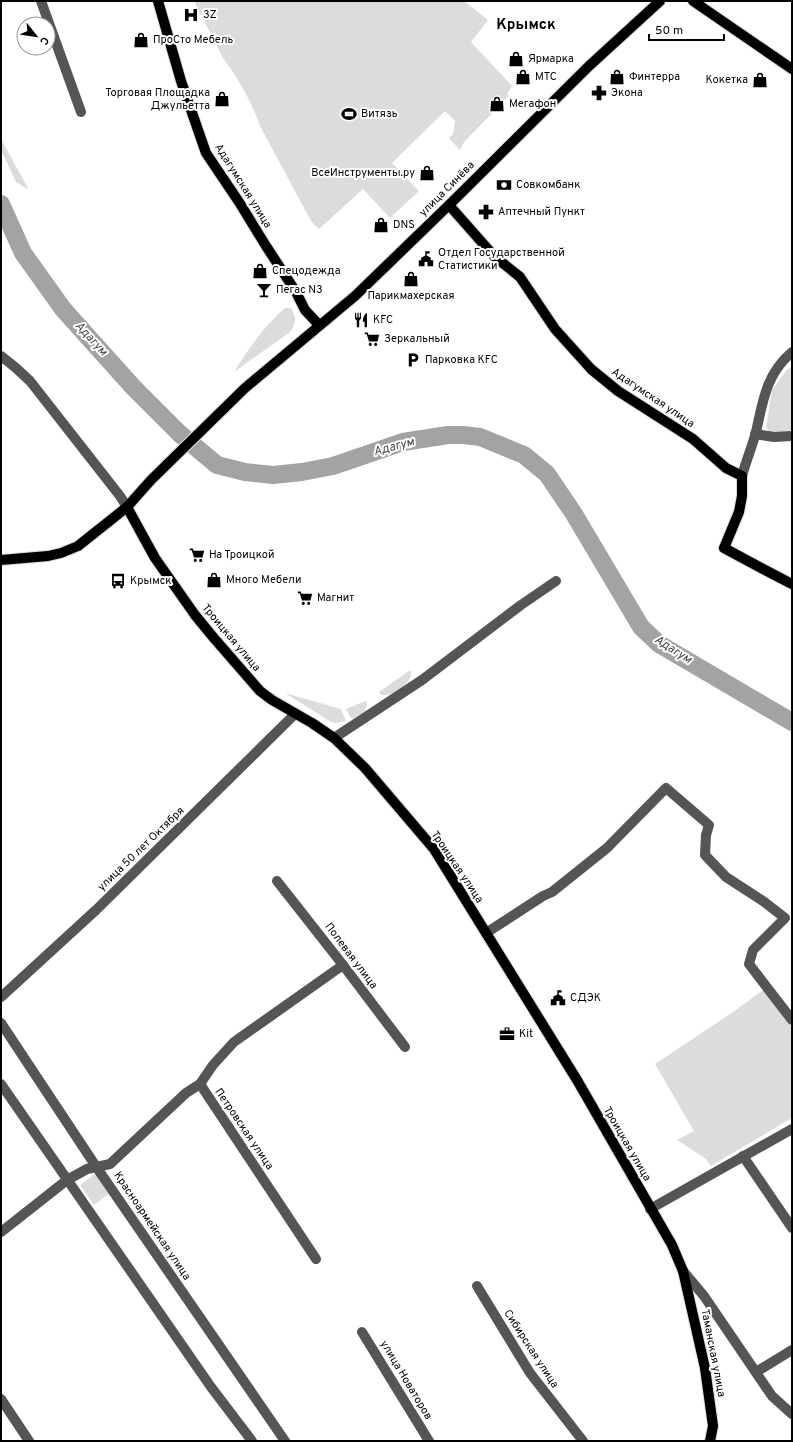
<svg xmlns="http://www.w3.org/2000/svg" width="793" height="1442" font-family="Overpass,sans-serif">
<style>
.green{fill:#dcdcdc}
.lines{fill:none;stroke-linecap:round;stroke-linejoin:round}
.river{stroke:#a3a3a3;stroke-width:18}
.major-casing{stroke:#dbdbdb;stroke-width:12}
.minor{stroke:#555;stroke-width:10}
.major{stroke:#000;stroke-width:10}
.labels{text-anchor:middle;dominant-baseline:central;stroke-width:4;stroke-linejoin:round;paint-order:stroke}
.poi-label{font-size:11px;fill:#000;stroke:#fff;text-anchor:start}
.street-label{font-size:11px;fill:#000;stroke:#fff}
.water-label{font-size:12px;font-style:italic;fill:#444;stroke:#fff}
.district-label{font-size:15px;font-weight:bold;fill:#000;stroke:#fff}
</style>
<rect width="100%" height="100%" fill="#fff"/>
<g class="green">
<path d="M194,1H464L488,20L471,42L512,86L507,94L509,96L464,142L460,150L449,138L453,134L455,121L445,111L392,163L419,191L390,218L363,189L319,229L311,221L260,126C254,107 237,75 224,60Z"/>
<path d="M1,139L29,190L16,182L1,150Z"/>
<path d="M285,308H291C296,318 297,322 290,332L234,372C248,349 265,325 285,308Z"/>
<path d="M792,366V433L770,434L766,427L772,390L786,371Z"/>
<path d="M409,671H411C414,682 390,698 381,695L379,692Z"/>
<path d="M285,693L341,709L346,721L335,723L331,722Z"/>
<path d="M366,701L367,705L364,712L353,719L350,717L346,709Z"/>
<path d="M763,990L792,1027V1118L711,1166L706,1159L677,1140L694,1131L655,1064L733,1012Z"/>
<path d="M95,1174L109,1194L94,1205L80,1185Z"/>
</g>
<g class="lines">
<path class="river" d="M1,204L23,253L63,309L133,387L180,434L217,465L245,472L273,475L302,472L333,466L403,442L448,435H463L480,437L524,455L547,474L574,514L641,627L659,644L792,722"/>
<g class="major-casing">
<g id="major">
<path d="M158,1L181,81L206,153L239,202L266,246L296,292L305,310L319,325"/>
<path d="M693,1L792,69"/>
<path d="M449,205L494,256L520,277L555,329L591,369L618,391L693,439L726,468L742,476V496L739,512L724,548L765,570L792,584"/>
<path d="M127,507L155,558L195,615L213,637L260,691L272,700L312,723L334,738L365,768L434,849L577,1080L672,1245L683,1271L705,1368L713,1426L710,1441"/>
<path d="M1,560L48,556L61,553L78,546L127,507L151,480L245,388L355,296L449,205L589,66L660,1"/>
</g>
</g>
<g class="minor">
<path d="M41,1L81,112"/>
<path d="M1,356L16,368L30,381L120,496L127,507"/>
<path d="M755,434L774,437L792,436"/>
<path d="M742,476C746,461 752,447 756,432C763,401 766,374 792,352"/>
<path d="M334,738L422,680L521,605L556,581"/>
<path d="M277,881L343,965L405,1047"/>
<path d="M486,933L543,896L552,892L607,848L666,788L709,825L706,835L705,855L726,877L763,901L785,918L753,950L749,964L792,1020"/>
<path d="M1,997L96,910L295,714"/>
<path d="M1,1023L97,1168L285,1441"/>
<path d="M1,1084L211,1387L252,1441"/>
<path d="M200,1084L213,1065L234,1042L343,965"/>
<path d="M743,1156L792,1228"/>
<path d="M650,1209L792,1129"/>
<path d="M1,1232L67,1180L87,1169L110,1164L186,1093L200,1084L316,1259"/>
<path d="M683,1271L704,1296L772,1396L792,1414"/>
<path d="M477,1286L530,1373L583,1441"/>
<path d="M362,1332L429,1441"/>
<path d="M756,1372L792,1350"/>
<path d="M1,1399L29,1441"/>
</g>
<use href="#major" class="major"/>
</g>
<defs>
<g id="hospital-bare" transform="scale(1.2)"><path d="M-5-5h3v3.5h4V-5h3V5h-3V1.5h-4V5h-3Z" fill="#000" stroke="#fff" stroke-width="2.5" paint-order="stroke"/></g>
<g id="shop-bare" transform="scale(1.2)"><path d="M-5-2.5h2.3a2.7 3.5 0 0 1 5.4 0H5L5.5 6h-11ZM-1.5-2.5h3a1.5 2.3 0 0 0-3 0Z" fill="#000" stroke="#fff" stroke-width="2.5" paint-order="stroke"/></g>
<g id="pharmacy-bare" transform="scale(1.2)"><path d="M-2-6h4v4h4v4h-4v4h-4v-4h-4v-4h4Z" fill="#000" stroke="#fff" stroke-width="2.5" paint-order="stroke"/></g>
<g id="stadium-bare" transform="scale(1.2)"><path d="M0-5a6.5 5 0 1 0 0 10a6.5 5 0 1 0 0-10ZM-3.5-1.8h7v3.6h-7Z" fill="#000" stroke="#fff" stroke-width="2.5" paint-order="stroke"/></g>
<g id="bank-bare" transform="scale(1.2)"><path d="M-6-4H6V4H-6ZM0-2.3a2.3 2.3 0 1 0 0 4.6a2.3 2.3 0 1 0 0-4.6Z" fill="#000" stroke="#fff" stroke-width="2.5" paint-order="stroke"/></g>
<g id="civic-bare" transform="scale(1.2)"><path d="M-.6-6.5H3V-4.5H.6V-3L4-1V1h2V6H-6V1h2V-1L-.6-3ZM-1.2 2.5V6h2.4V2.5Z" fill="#000" stroke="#fff" stroke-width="2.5" paint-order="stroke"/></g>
<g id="bar-bare" transform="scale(1.2)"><path d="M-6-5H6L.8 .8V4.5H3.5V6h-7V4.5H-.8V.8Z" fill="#000" stroke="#fff" stroke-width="2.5" paint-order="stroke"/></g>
<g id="restaurant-bare" transform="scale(1.2)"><path d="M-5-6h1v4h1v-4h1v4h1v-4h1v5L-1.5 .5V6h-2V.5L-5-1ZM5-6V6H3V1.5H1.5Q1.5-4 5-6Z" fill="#000" stroke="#fff" stroke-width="2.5" paint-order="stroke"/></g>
<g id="supermarket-bare" transform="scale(1.2)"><path d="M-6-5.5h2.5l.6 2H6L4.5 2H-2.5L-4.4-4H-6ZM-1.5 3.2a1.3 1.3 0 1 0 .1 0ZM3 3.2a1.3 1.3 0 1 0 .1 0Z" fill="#000" stroke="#fff" stroke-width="2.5" paint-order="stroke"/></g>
<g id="parking-bare" transform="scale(1.2)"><path d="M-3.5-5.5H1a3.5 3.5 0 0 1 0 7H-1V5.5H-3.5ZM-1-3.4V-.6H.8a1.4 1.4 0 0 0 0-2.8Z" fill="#000" stroke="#fff" stroke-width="2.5" paint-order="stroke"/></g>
<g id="bus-bare" transform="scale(1.2)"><path d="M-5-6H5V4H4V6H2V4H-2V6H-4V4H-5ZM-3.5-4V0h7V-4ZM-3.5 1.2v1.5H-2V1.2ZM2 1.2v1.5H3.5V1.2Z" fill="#000" stroke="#fff" stroke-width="2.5" paint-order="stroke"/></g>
<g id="office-bare" transform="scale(1.2)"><path d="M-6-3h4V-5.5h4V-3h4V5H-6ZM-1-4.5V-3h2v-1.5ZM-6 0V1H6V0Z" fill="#000" stroke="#fff" stroke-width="2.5" paint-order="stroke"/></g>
</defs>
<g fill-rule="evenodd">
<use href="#hospital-bare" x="191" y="15"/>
<use href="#shop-bare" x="141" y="40"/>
<use href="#shop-bare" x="516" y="59"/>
<use href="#shop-bare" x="523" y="77"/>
<use href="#shop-bare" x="617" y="77"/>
<use href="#shop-bare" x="760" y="80"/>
<use href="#pharmacy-bare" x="599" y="93"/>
<use href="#shop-bare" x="222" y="99"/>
<use href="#shop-bare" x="497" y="104"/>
<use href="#stadium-bare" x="349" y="114"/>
<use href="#shop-bare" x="427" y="173"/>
<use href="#bank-bare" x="504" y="185"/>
<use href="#pharmacy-bare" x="486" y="212"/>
<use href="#shop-bare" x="381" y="225"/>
<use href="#civic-bare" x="426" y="259"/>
<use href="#shop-bare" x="260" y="271"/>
<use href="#shop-bare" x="411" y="279"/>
<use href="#bar-bare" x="264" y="290"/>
<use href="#restaurant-bare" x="361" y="320"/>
<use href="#supermarket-bare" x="372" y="339"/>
<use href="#parking-bare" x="413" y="360"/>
<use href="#supermarket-bare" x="197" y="555"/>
<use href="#shop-bare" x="214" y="580"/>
<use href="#bus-bare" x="118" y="581"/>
<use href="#supermarket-bare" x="305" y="598"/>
<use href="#civic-bare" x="558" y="998"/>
<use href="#office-bare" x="507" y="1034"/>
</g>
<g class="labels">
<g class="poi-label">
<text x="203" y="15">3Z</text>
<text x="153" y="40">ПроСто Мебель</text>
<text x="528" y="59">Ярмарка</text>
<text x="535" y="77">МТС</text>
<text x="629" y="77">Финтерра</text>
<text x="748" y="80" text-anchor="end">Кокетка</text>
<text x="210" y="93" text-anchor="end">Торговая Площадка<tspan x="210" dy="13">Джульетта</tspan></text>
<text x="611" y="93">Экона</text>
<text x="509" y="104">Мегафон</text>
<text x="361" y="114">Витязь</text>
<text x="415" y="173" text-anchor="end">ВсеИнструменты.ру</text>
<text x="516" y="185">Совкомбанк</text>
<text x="498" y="212">Аптечный Пункт</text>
<text x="393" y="225">DNS</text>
<text x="438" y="253">Отдел Государственной<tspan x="438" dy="13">Статистики</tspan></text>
<text x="272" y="271">Спецодежда</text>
<text x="276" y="290">Пегас N3</text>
<text x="411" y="296" text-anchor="middle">Парикмахерская</text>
<text x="373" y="320">KFC</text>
<text x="384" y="339">Зеркальный</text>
<text x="425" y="360">Парковка KFC</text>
<text x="209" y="555">На Троицкой</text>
<text x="226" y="580">Много Мебели</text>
<text x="130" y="581">Крымск</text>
<text x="317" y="598">Магнит</text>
<text x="570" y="998">СДЭК</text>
<text x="519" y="1034">Kit</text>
</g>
<g class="street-label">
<text transform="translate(243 186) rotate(58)">Адагумская улица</text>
<text transform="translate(447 189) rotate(-45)">улица Синёва</text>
<text transform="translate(653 398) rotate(34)">Адагумская улица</text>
<text transform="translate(231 638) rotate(50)">Троицкая улица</text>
<text transform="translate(141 849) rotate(-44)">улица 50 лет Октября</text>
<text transform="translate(457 867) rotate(56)">Троицкая улица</text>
<text transform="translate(351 956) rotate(53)">Полевая улица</text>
<text transform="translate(244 1129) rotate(56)">Петровская улица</text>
<text transform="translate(627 1144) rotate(60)">Троицкая улица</text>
<text transform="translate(152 1226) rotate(56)">Красноармейская улица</text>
<text transform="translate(531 1349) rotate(57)">Сибирская улица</text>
<text transform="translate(713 1353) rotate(79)">Таманская улица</text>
<text transform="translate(406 1380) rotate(59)">улица Новаторов</text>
</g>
<g class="water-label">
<text transform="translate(91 339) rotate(47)">Адагум</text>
<text transform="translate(394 447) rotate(-15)">Адагум</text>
<text transform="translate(673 650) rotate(33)">Адагум</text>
</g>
<g class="district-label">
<text x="526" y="25">Крымск</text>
</g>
</g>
<rect width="793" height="1442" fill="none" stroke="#000000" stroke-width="4"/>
<g transform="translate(36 36) rotate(120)"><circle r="19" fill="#ffffff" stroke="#999999"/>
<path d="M0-3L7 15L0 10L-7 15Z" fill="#000000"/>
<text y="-6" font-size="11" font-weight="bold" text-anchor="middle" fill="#000000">С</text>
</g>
<path d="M649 34v6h75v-6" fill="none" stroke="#000000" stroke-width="2"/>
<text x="655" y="34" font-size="12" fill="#000000" stroke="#ffffff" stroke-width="3" paint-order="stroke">50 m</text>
</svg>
